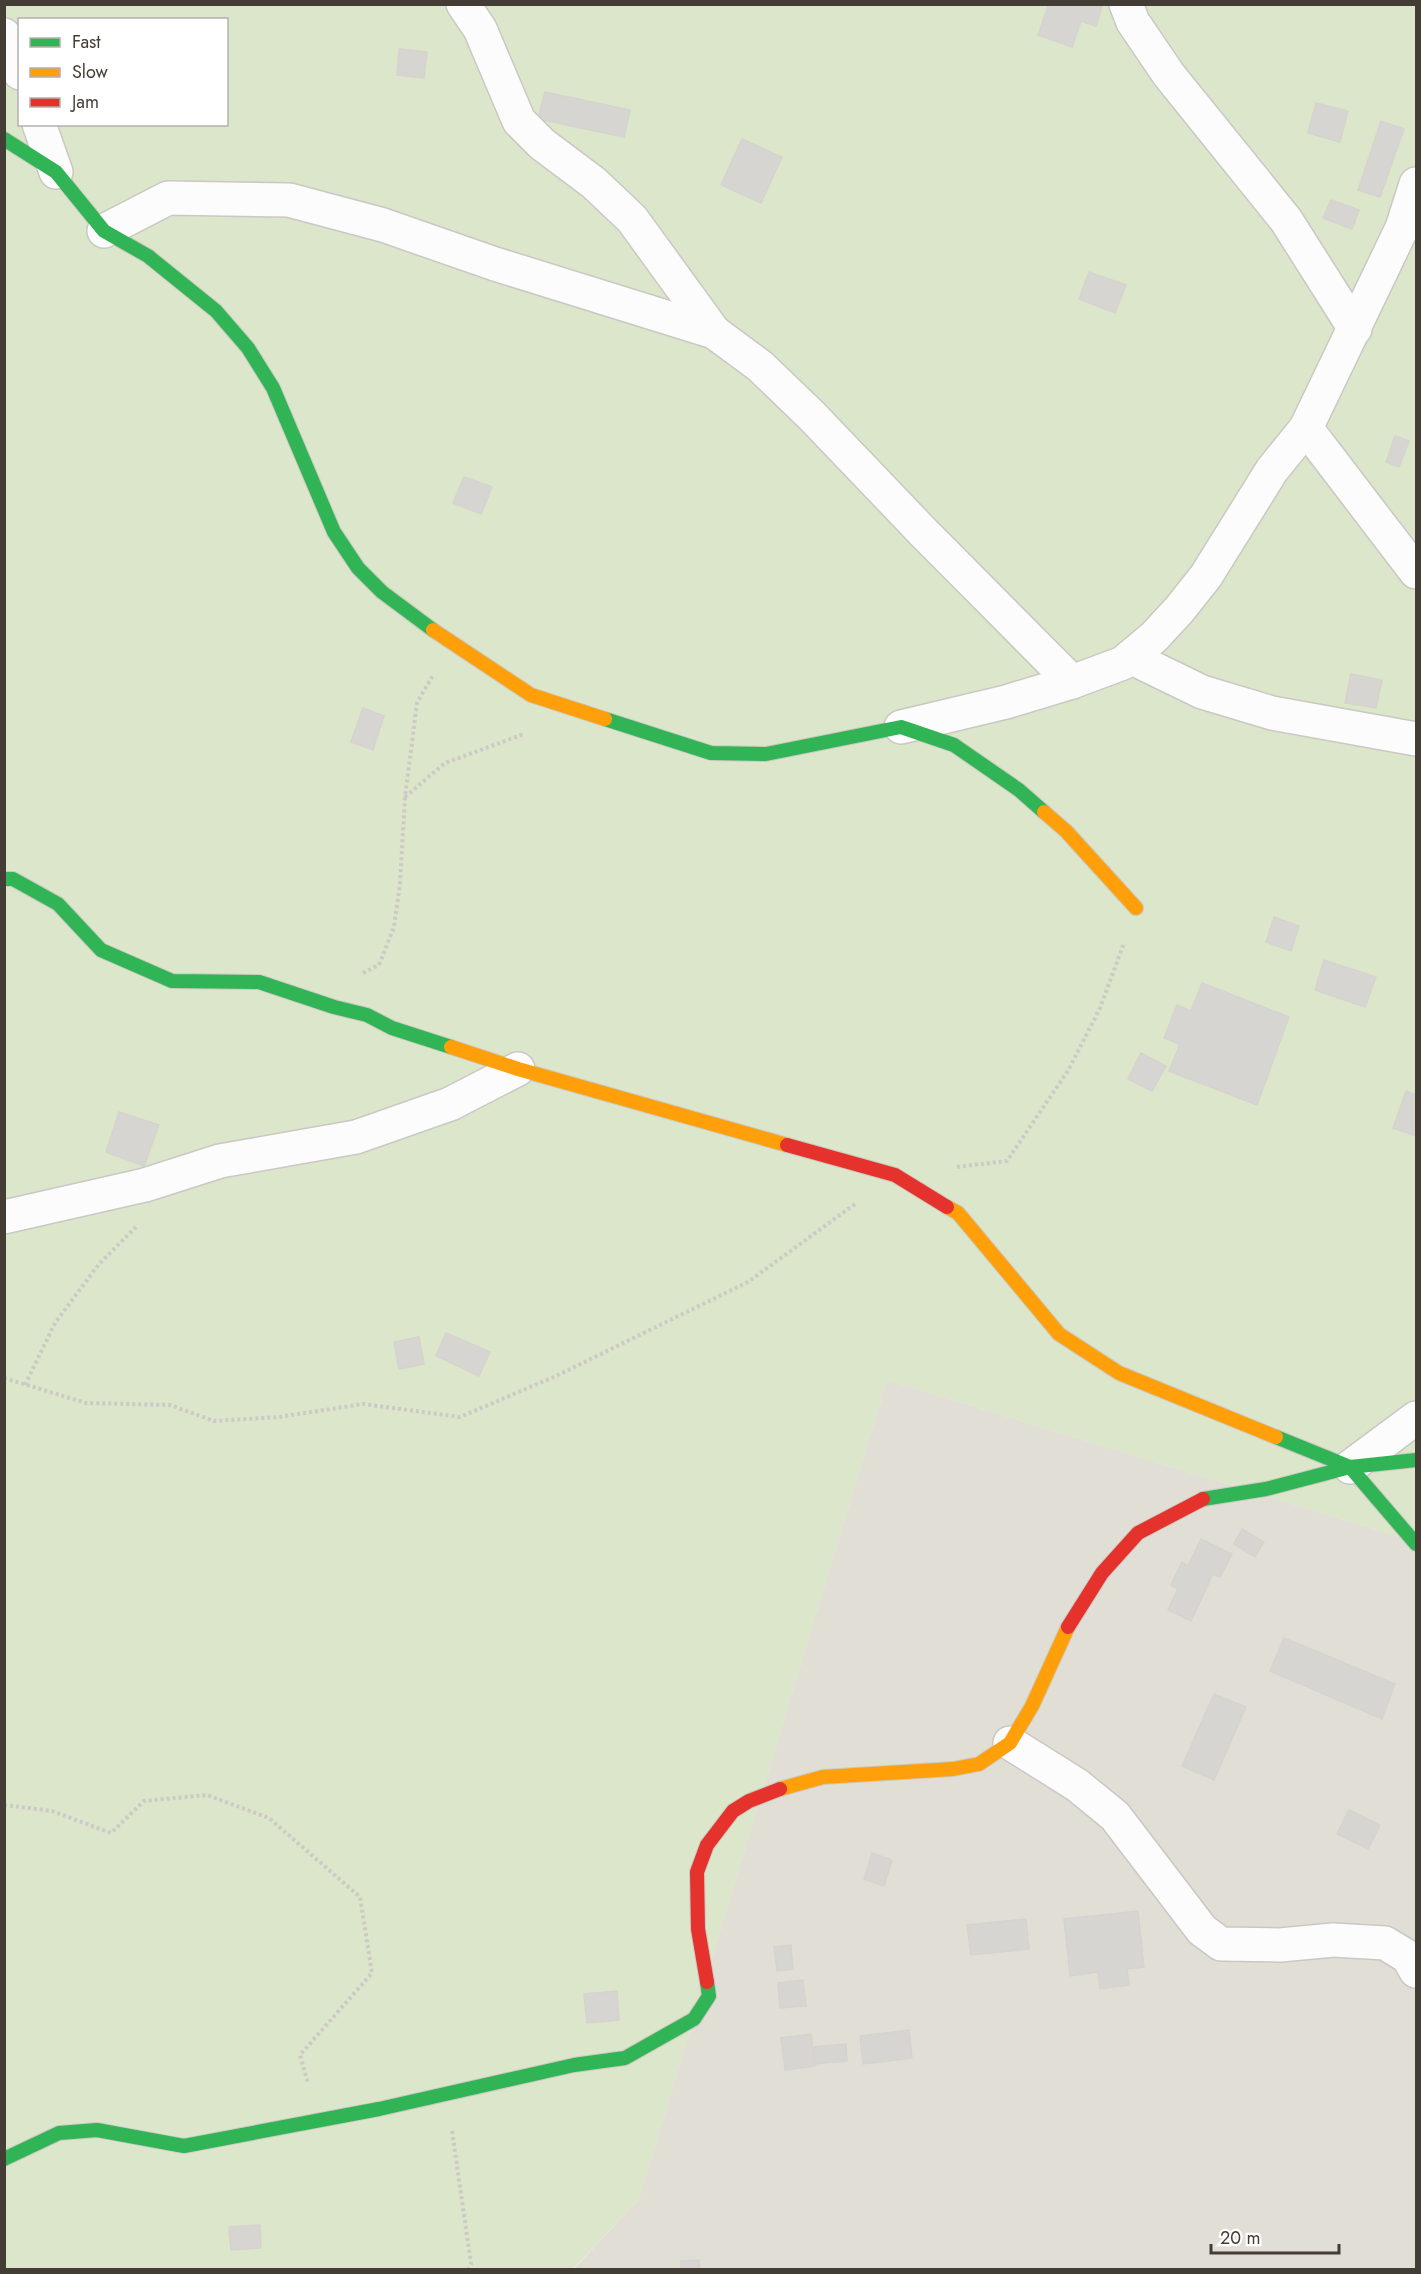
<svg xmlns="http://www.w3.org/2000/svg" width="1421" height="2274" font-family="Jost,sans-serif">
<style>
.residential{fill:#e1ded6}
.green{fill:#dbe6ca;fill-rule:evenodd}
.building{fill:#d7d5d1;stroke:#d6d3ce;stroke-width:1.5}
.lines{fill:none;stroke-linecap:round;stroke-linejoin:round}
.street-casing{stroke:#cac8c4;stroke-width:36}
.fast-casing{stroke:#ccc9bf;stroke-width:16}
.slow-casing{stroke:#ccc9bf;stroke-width:16}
.jam-casing{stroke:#ccc9bf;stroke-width:16}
.path{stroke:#cccac6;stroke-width:4;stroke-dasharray:3 3;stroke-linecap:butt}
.street{stroke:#fcfcfc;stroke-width:33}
.fast{stroke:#30b455;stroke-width:14}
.slow{stroke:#ff9f0a;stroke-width:14}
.jam{stroke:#e5322d;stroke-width:14}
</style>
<rect width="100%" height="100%" fill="#eeece8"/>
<path class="residential" d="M887,1380L1416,1542V2269L573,2270L639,2199Z"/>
<path class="green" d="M5,5H1416V1542L887,1380L639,2199L573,2269L5,2270ZM20,20H226V124H20Z"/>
<g class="building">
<path d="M1049,4H1103L1096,26L1081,21L1072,47L1038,35Z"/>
<path d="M399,49L427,52L424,78L397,75Z"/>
<path d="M545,92L630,110L624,137L538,119Z"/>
<path d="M1316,103L1348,111L1340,142L1308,133Z"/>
<path d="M1381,121L1404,129L1380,197L1358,190Z"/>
<path d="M742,139L782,157L761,203L721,185Z"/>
<path d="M1331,200L1359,210L1352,229L1323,218Z"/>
<path d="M1089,272L1126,285L1115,313L1079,299Z"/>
<path d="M1395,436L1409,441L1399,467L1386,462Z"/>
<path d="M464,477L492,487L481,514L453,503Z"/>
<path d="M1351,674L1382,680L1376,708L1345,703Z"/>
<path d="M363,708L384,716L373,750L351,742Z"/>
<path d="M1274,917L1299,926L1291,951L1266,942Z"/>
<path d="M1324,960L1376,977L1365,1007L1315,990Z"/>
<path d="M1202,983L1289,1017L1257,1105L1169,1071L1180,1044L1164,1038L1177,1005L1191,1011Z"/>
<path d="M1141,1053L1166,1066L1152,1091L1128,1079Z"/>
<path d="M1406,1091L1416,1095V1136L1393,1128Z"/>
<path d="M119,1112L159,1125L144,1166L106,1152Z"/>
<path d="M446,1333L490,1352L479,1376L436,1356Z"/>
<path d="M419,1337L424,1364L399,1369L394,1342Z"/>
<path d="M1242,1529L1264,1542L1255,1557L1234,1544Z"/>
<path d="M1201,1539L1232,1554L1220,1577L1213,1574L1191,1621L1168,1610L1178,1589L1171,1585L1182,1562L1188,1566Z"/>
<path d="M1284,1638L1395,1684L1382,1719L1270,1671Z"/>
<path d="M1214,1694L1246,1707L1214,1780L1182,1766Z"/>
<path d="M1349,1810L1380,1825L1368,1849L1337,1834Z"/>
<path d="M872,1853L892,1860L884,1886L864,1879Z"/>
<path d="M1138,1911L1144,1967L1127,1969L1129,1985L1100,1989L1098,1972L1070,1976L1064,1919Z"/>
<path d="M1026,1919L1029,1949L971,1955L967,1925Z"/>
<path d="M791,1945L793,1969L777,1971L774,1947Z"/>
<path d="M803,1980L806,2006L780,2008L778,1983Z"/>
<path d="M617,1991L619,2020L587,2023L584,1994Z"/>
<path d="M909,2030L912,2058L863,2064L860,2036Z"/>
<path d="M811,2034L815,2066L785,2070L781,2038Z"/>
<path d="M846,2044L847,2061L815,2064L814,2047Z"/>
<path d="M260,2225L261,2248L231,2250L229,2227Z"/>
<path d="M699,2260L700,2270H681V2261Z"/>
</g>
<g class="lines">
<g class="street-casing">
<g id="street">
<path d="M463,4L480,29L519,121L542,144L594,183L632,219L714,332"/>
<path d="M1126,4L1133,22L1169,75L1286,220L1355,329"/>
<path d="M4,35L20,73"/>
<path d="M39,124L56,172"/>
<path d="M104,231L168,198L289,200L383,225L495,264L714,332L760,366L812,416L923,532L1072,682"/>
<path d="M1306,428L1416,572"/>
<path d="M1130,657L1202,692L1272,713L1416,739"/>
<path d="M901,727L1006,702L1072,682L1123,663L1154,637L1179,610L1206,576L1272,470L1306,428L1402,228L1416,184"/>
<path d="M4,1217L145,1185L220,1161L356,1137L450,1104L518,1069"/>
<path d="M1350,1467L1416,1418"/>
<path d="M1010,1743L1077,1785L1115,1816L1202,1930L1221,1944L1280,1945L1333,1940L1385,1943L1408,1957L1416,1971"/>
</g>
</g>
<g class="fast-casing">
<g id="fast">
<path d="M4,139L56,172L104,231L148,256L216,311L248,348L273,388L334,532L358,568L382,592L433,630"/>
<path d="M605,719L711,753L766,754L901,727L954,745L1019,790L1044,812"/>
<path d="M4,879H13L58,904L101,950L172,981L259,982L334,1007L367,1015L392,1028L451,1047"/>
<path d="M1276,1437L1350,1467L1416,1544"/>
<path d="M1203,1499L1266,1489L1350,1467L1416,1460"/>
<path d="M4,2159L59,2133L97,2130L184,2146L379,2109L574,2065L625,2058L694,2019L709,1996L707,1982"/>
</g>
</g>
<g class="slow-casing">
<g id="slow">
<path d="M433,630L531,695L605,719"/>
<path d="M1044,812L1066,831L1136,908"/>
<path d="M451,1047L518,1069L787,1145"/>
<path d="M947,1207L958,1213L1059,1334L1119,1373L1276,1437"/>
<path d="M780,1789L823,1777L953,1769L979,1764L1010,1743L1032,1706L1068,1627"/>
</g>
</g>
<g class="jam-casing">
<g id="jam">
<path d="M787,1145L895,1175L947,1207"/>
<path d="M1068,1627L1102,1573L1138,1533L1203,1499"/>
<path d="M707,1982L698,1929L697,1872L707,1845L733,1811L749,1801L780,1789"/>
</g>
</g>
<g class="path">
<path d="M405,797L445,763L524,734"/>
<path d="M363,973L379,965L394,927L400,884L405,797L417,703L433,675"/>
<path d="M957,1167L1007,1161L1069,1069L1100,1008L1124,943"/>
<path d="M4,1378L86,1403L170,1405L214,1421L279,1417L363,1404L460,1417L556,1376L748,1282L855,1204"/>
<path d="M25,1385L55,1323L99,1264L136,1227"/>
<path d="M4,1805L52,1811L111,1833L144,1801L207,1795L269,1818L360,1897L372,1973L300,2055L308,2083"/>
<path d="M452,2131L471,2264L468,2270"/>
</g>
<use href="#street" class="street"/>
<use href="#fast" class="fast"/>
<use href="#slow" class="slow"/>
<use href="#jam" class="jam"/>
</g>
<rect width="1421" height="2274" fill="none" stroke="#433d35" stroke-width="12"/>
<rect x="18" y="18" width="210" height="108" fill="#ffffff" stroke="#b4b1ae" stroke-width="1.5"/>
<rect x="30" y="38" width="30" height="9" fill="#30b455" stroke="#b4b1ae" stroke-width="1.5"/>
<text x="72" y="48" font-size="18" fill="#433d35">Fast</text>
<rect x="30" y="68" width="30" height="9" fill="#ff9f0a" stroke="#b4b1ae" stroke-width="1.5"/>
<text x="72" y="78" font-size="18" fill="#433d35">Slow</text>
<rect x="30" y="98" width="30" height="9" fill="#e5322d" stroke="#b4b1ae" stroke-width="1.5"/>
<text x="72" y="108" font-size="18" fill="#433d35">Jam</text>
<path d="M1211 2244v9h128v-9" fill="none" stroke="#433d35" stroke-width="3"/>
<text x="1220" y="2244" font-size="18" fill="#433d35" stroke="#ffffff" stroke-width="4.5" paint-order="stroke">20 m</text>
</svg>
